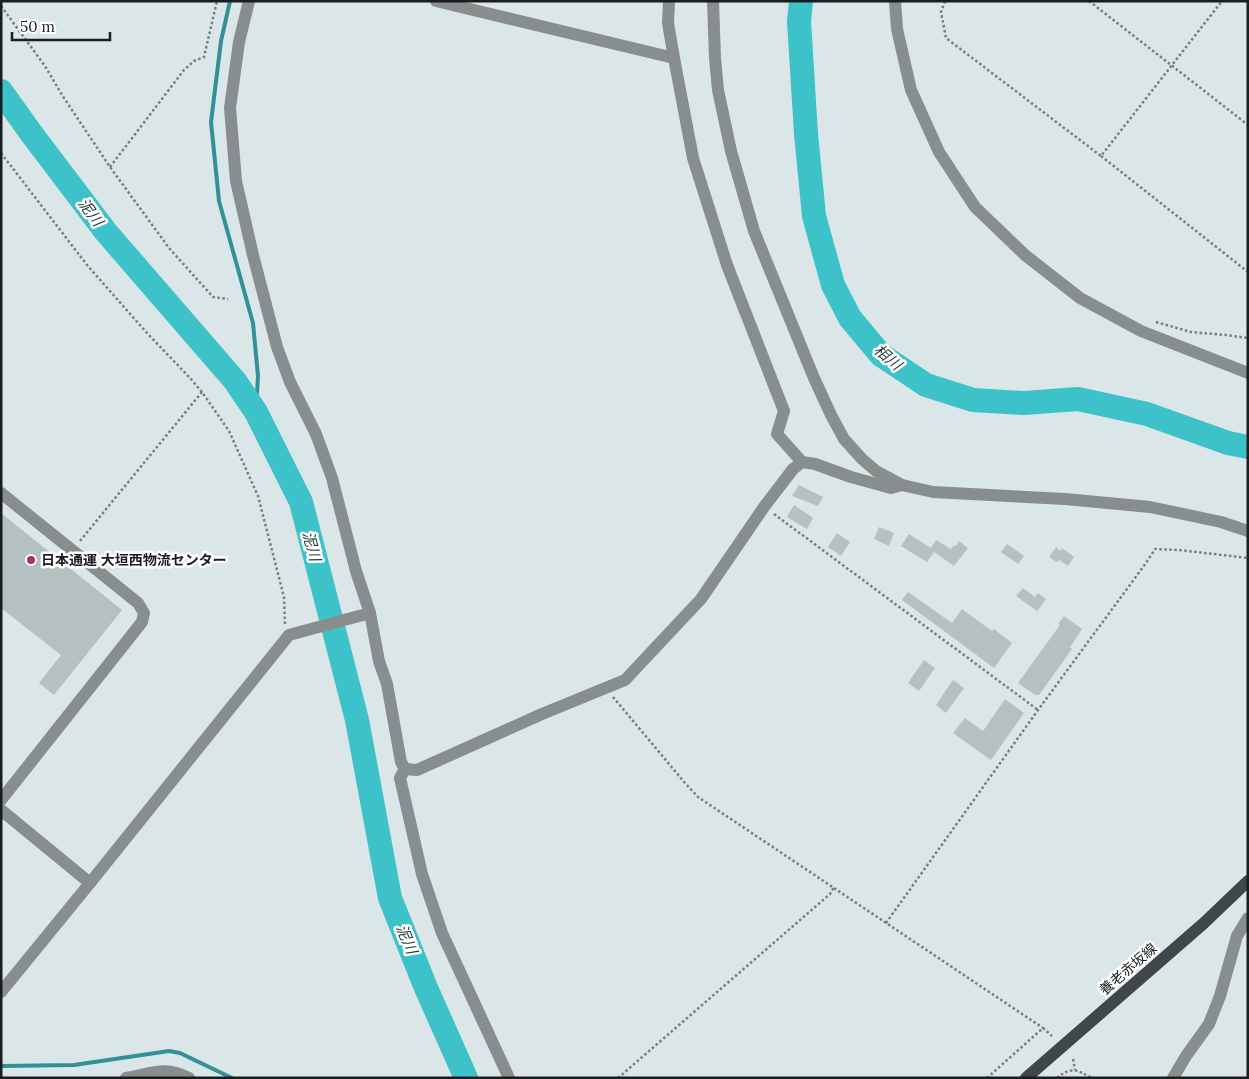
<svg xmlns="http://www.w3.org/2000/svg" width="1249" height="1079" font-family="Lora,'Noto Sans JP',serif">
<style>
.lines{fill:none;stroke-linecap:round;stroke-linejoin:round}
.stream{stroke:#329096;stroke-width:4}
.river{stroke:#3dc2ca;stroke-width:24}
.building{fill:#b5c1c1}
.path{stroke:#767e7f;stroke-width:2.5;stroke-dasharray:2.5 2.5;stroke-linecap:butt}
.minor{stroke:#888d8d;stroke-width:12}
.major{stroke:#3f4748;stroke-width:12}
.poi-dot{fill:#ae2b74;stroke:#fff;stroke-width:2}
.labels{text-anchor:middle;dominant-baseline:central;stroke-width:5;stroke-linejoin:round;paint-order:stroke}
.poi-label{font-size:14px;font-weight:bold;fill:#191d1e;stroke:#fff;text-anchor:start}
.street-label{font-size:14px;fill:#191d1e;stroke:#fff}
.water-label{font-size:15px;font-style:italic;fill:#1e3536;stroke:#fff}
</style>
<rect width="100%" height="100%" fill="#dae6e7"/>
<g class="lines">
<g class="stream">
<path d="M230,1L221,41L211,122L219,201L253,323L258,376L256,412"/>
<path d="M1,1066L74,1065L169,1051L180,1053L232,1078"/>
</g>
<g class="river">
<path d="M801,1L799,21L806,134L814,216L833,285L850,318L881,355L926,385L973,400L1024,403L1078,399L1147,414L1228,443L1248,447"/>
<path d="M1,91L31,133L106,232L235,381L256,412L301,502L357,720L390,898L426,988L466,1078"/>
</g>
</g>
<g class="building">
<path d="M799,485L823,497L818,506L792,496Z"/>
<path d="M794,505L813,518L807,529L787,517Z"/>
<path d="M1,513L122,610L54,695L39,683L61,655L1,608Z"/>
<path d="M879,527L894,533L889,546L874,539Z"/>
<path d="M837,533L850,542L841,556L828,547Z"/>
<path d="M909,534L931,548L936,540L951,549L954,545L956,546L959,541L968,548L954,566L934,552L927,562L901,546Z"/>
<path d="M1007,544L1024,556L1018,564L1001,552Z"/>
<path d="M1056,547L1060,551L1062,548L1074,557L1068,566L1059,560L1057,562L1049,557Z"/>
<path d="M1023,588L1035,597L1038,593L1046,599L1037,611L1016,596Z"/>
<path d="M908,592L952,623L962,609L992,631L994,629L1012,643L994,668L902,600Z"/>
<path d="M1064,616L1082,629L1070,647L1072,649L1039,695H1035L1018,683L1060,625L1058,624Z"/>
<path d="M924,660L935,668L919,691L908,683Z"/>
<path d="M953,680L964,688L946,713L936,705Z"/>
<path d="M1005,699L1024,713L991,760L953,733L965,718L983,731Z"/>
</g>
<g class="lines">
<g class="path">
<path d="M945,1L941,12L946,38L1101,156L1222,1"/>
<path d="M1089,1L1248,125"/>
<path d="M1,6L45,66L62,95L110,167L169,248L213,297L228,299"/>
<path d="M1,153L87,265L147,333L190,378L202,392"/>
<path d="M1101,156L1248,272"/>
<path d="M110,167L184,70L194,61L204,57L217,1"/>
<path d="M1156,322L1191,332L1226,335L1248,338"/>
<path d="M774,514L1038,710"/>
<path d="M80,541L202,392L229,431L258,496L284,597L285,624"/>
<path d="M613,697L685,783L698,797L1043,1028"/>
<path d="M886,923L1038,710L1146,563L1155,549L1179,550L1248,558"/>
<path d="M1073,1059L1075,1070"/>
<path d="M618,1078L830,894L834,887"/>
<path d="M987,1078L1043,1028L1052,1036"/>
<path d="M1057,1078C1071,1066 1077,1070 1092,1078"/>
</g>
<g class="minor">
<path d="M249,1L239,42L230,108L236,181L253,255L277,347L290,382L316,434L332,478L356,571L370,613L379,661L387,684L401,762L405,769"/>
<path d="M436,1L674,58L668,23L669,1"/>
<path d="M713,1L715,58L718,90L731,151L754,231L814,378L831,415L844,439L862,459L876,471L902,485L933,492L1065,499L1150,507L1221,522L1248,531"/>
<path d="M895,1L897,29L911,90L939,152L975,207L1025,255L1080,298L1141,331L1248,373"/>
<path d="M674,58L693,158L727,265L784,411L777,434L802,462L815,464L851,477L891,488L902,485"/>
<path d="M1,493L138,603L144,613L142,622L1,800"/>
<path d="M405,769L417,770L542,714L625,680L701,599L764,507L793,469L802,462"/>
<path d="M405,769L400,778L422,874L442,933L509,1078"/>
<path d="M1,810L90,883"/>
<path d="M1,992L90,883L289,635L370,613"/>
<path d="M126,1078C150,1074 165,1065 189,1078"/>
<path d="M1173,1078L1186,1056L1209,1024L1220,996L1237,936L1248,918"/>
</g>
<path class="major" d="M1026,1078L1204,923L1248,881"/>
</g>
<circle class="poi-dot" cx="31" cy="560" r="5"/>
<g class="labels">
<g class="poi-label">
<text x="41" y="560">日本通運 大垣西物流センター</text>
</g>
<g class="street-label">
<text transform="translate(1128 969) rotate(-41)">養老赤坂線</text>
</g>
<g class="water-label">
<text transform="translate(91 212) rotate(53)">泥川</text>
<text transform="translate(888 357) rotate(40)">相川</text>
<text transform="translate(312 546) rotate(75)">泥川</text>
<text transform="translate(407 939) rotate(67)">泥川</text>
</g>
</g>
<rect width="1249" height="1079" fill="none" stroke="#191d1e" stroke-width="5"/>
<path d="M12 32v8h98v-8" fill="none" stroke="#191d1e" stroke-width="2.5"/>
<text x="20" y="32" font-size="15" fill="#191d1e" stroke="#ffffff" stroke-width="4" paint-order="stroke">50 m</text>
</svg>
